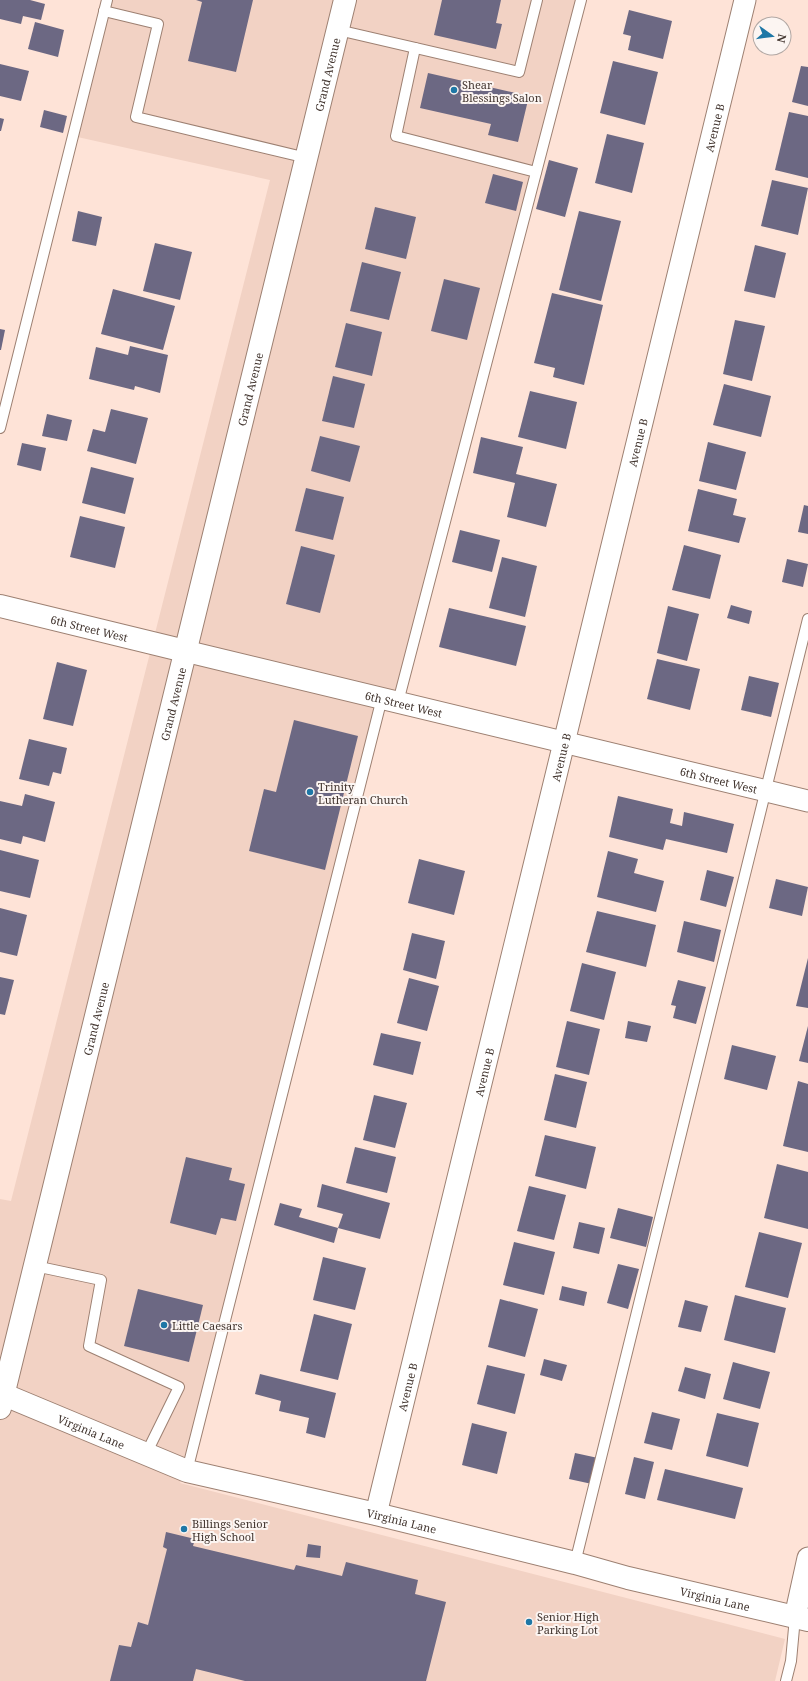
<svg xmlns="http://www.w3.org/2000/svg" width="808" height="1681" font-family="'Noto Serif',serif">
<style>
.built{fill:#f2d2c4}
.building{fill:#6c6883}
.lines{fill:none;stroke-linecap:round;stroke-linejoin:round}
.service-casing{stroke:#9d8072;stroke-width:12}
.minor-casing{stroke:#9d8072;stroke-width:23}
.tertiary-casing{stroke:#9d8072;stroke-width:24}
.primary-casing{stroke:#9d8072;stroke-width:24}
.service{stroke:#fff;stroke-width:10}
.minor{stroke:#fff;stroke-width:21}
.tertiary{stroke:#fff;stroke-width:22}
.primary{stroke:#fff;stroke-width:22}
.poi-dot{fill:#1e77a6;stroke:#fcf5f2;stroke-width:1.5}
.labels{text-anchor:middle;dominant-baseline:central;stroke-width:4;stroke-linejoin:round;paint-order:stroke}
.street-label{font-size:11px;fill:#42352f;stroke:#fcf5f2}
.poi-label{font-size:11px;fill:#42352f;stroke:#fcf5f2;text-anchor:start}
</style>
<rect width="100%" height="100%" fill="#fee3d7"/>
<path class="built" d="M107,0H581L398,702L382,698L187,1471L180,1483L785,1639L775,1681H0V1199L11,1201L270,180L73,136Z"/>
<g class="building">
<path d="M0,0H30L45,4L41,20L23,16L21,24L0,19Z"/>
<path d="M196,0H253L236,72L188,61L202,2Z"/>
<path d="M442,0H501L496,23L502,24L496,49L434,35Z"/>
<path d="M629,10L672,21L663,59L628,50L631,36L623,34Z"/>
<path d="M35,22L64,30L58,57L28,49Z"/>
<path d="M613,61L658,72L645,125L600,113Z"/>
<path d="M0,64L29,71L21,101L0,96Z"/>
<path d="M801,66L808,67V106L792,102Z"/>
<path d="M428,73L529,96L518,142L488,135L491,124L420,108Z"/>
<path d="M44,110L67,116L63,133L40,127Z"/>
<path d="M789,112L808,116V178L775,170Z"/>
<path d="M0,118L4,119L1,131H0Z"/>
<path d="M607,134L644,143L632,193L595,183Z"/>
<path d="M549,160L578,168L565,217L536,209Z"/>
<path d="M493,174L523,182L516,211L485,203Z"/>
<path d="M772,180L808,188L798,235L761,226Z"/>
<path d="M375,207L416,217L406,259L365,249Z"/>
<path d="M78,211L102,217L96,246L72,241Z"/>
<path d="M579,211L621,221L601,301L559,290Z"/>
<path d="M155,243L192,252L180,300L143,291Z"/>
<path d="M755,245L786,253L775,298L744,291Z"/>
<path d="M362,262L401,272L389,320L350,311Z"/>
<path d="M444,279L480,288L467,340L431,331Z"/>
<path d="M113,289L175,306L163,350L101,334Z"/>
<path d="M552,293L603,305L584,385L553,377L555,368L534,363Z"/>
<path d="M735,320L765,326L752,381L723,374Z"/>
<path d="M346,323L382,332L372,376L335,367Z"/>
<path d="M0,329L5,330L1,350H0Z"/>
<path d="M130,346L168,355L160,393L135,386L134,390L89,379L96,347L128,355Z"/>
<path d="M333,376L365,384L354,428L322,421Z"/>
<path d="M724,384L771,396L761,437L713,425Z"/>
<path d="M530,391L577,402L566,449L518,437Z"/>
<path d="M111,409L148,418L136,464L87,451L93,429L105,432Z"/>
<path d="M47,414L72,420L67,441L42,436Z"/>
<path d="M320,436L360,446L350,482L311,471Z"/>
<path d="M481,437L523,447L516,474L557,484L546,527L507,517L515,483L473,473Z"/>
<path d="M708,442L746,452L736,490L699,481Z"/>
<path d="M22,443L46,448L41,471L17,465Z"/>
<path d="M91,467L134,478L125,514L82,503Z"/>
<path d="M306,488L344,497L333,540L295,531Z"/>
<path d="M698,489L737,499L733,515L746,518L739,543L688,531Z"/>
<path d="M804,505L808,506V534L798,532Z"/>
<path d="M80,516L125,527L115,568L70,557Z"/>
<path d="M460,530L500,540L492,572L452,562Z"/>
<path d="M684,545L721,555L710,599L672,590Z"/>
<path d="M301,546L335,555L320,613L286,604Z"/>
<path d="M502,557L537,566L525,617L489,608Z"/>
<path d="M787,559L808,564L803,587L782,582Z"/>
<path d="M731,605L752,611L749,624L727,618Z"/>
<path d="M668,606L699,614L687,661L657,653Z"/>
<path d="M449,608L526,626L516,666L439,647Z"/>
<path d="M657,659L700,669L690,710L647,699Z"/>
<path d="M57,662L87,670L73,726L43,719Z"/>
<path d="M749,676L779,683L771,717L741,710Z"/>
<path d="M294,720L358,736L325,870L249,851L264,789L276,792Z"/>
<path d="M29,739L67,748L61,774L53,772L49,786L19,779Z"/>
<path d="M25,794L55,802L45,842L23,836L21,844L0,839V801L22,806Z"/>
<path d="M618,796L673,809L670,823L682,826L684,812L734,824L727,853L666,839L663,850L609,837Z"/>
<path d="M0,850L39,860L30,898L0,891Z"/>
<path d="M608,851L638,859L634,873L664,881L656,912L597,897Z"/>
<path d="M419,859L465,871L454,915L408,903Z"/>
<path d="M707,870L734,877L726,907L700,900Z"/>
<path d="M776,879L808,887L802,916L769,908Z"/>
<path d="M0,908L27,915L17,956L0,952Z"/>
<path d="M597,911L656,925L646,967L586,952Z"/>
<path d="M684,921L721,930L714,962L677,952Z"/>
<path d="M412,933L445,941L436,979L403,970Z"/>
<path d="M808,958V1008L796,1006Z"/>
<path d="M582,963L616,972L604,1020L570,1011Z"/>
<path d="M0,977L14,980L5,1015L0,1014Z"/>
<path d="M409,978L439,986L427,1031L397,1023Z"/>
<path d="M678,980L706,987L696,1024L673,1018L676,1006L671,1005Z"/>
<path d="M567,1021L600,1029L589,1075L556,1067Z"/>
<path d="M628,1021L651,1026L647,1042L625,1038Z"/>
<path d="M808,1026V1063L799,1061Z"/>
<path d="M381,1033L421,1042L413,1075L373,1065Z"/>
<path d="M732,1045L776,1056L767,1090L724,1079Z"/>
<path d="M555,1074L587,1082L576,1128L544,1120Z"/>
<path d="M798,1081L808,1084V1152L783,1146Z"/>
<path d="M374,1095L407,1103L395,1148L363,1140Z"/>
<path d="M545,1135L596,1147L586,1189L535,1176Z"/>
<path d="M355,1147L396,1157L387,1193L346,1183Z"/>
<path d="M186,1157L232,1168L229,1180L245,1184L236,1221L221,1218L216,1235L170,1223Z"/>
<path d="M777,1164L808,1172V1229L764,1218Z"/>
<path d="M322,1184L390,1203L380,1239L338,1228L343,1214L317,1207Z"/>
<path d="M529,1186L566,1195L554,1240L517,1231Z"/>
<path d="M280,1203L302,1209L299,1217L338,1228L334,1243L274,1225Z"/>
<path d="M618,1208L653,1217L646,1247L610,1238Z"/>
<path d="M579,1222L605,1228L599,1254L573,1248Z"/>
<path d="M759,1232L802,1243L788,1298L745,1287Z"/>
<path d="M514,1242L555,1252L544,1295L503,1285Z"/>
<path d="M323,1257L366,1268L355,1310L313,1300Z"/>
<path d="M618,1264L639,1269L628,1309L607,1303Z"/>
<path d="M562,1286L587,1292L584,1306L559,1300Z"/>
<path d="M138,1289L203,1305L189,1362L124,1346Z"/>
<path d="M735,1295L786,1308L775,1353L724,1340Z"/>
<path d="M500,1299L538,1309L525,1357L488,1347Z"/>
<path d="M685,1300L708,1306L701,1332L678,1327Z"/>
<path d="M314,1314L352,1324L338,1380L300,1371Z"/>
<path d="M544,1359L567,1365L562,1381L540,1375Z"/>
<path d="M733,1362L770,1372L760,1409L723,1399Z"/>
<path d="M487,1365L525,1374L515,1414L477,1404Z"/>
<path d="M685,1367L711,1374L705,1399L678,1391Z"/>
<path d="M260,1374L336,1393L325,1438L306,1433L309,1418L279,1411L281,1401L255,1394Z"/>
<path d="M652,1412L680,1419L672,1450L644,1443Z"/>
<path d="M717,1413L759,1423L748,1467L706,1456Z"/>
<path d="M472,1423L507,1432L497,1474L462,1465Z"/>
<path d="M575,1453L598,1458L592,1484L569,1479Z"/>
<path d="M634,1457L654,1462L645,1499L625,1494Z"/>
<path d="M665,1469L743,1488L735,1519L657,1500Z"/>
<path d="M166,1532L195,1539L193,1546L294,1570L296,1565L342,1576L346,1562L418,1580L415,1594L446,1602L426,1681H245L196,1669L193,1681H110L119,1645L131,1647L138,1622L148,1625L167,1549L163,1547Z"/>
<path d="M308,1544L321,1546L320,1558L306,1557Z"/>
</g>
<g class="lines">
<g class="service-casing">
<g id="service">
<path d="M104,11L158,24L136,117L307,158"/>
<path d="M338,30L519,72L537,0"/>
<path d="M415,48L396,136L536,172"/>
<path d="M0,428L107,0"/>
<path d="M398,702L581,0"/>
<path d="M35,1266L101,1280L89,1346L179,1387L146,1454"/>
<path d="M187,1471L382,698"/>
<path d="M575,1563L808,619"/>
<path d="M786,1681L791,1661L795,1617"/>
</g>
</g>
<g class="minor-casing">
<g id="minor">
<path id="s1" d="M185,651L808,801"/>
<path id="s2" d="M376,1514L745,0"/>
<path d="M795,1617L808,1558"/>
</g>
</g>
<g class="tertiary-casing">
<g id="tertiary">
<path id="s3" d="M0,606L185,651"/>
<path id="s4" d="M0,1393L187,1471L376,1514L575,1563L628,1578L808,1620"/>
</g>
</g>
<g class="primary-casing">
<g id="primary">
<path id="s5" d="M0,1408L345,0"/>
</g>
</g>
<use href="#service" class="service"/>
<use href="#minor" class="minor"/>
<use href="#tertiary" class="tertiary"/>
<use href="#primary" class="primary"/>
</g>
<g class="poi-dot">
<circle cx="454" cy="90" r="4"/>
<circle cx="310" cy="792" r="4"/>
<circle cx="164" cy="1325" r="4"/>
<circle cx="184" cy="1529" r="4"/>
<circle cx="529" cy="1622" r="4"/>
</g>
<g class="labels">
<g class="street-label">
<text stroke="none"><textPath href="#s5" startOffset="1373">Grand Avenue</textPath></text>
<text stroke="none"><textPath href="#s2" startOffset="1427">Avenue B</textPath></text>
<text stroke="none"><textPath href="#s5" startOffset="1049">Grand Avenue</textPath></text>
<text stroke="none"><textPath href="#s2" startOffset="1103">Avenue B</textPath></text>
<text stroke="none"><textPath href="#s3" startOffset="92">6th Street West</textPath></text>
<text stroke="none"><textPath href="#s1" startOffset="225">6th Street West</textPath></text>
<text stroke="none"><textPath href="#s5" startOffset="725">Grand Avenue</textPath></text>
<text stroke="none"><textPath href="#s2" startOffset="779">Avenue B</textPath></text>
<text stroke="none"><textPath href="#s1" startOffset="549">6th Street West</textPath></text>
<text stroke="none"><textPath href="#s5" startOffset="401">Grand Avenue</textPath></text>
<text stroke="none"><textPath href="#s2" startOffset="455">Avenue B</textPath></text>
<text stroke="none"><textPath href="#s2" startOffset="131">Avenue B</textPath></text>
<text stroke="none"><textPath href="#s4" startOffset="99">Virginia Lane</textPath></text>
<text stroke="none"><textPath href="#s4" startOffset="423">Virginia Lane</textPath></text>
<text stroke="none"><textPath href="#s4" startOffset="746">Virginia Lane</textPath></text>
</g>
<g class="poi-label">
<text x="462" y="84">Shear<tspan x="462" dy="13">Blessings Salon</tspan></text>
<text x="318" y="786">Trinity<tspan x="318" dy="13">Lutheran Church</tspan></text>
<text x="172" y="1325">Little Caesars</text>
<text x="192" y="1523">Billings Senior<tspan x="192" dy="13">High School</tspan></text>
<text x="537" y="1616">Senior High<tspan x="537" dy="13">Parking Lot</tspan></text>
</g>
</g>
<g transform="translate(772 36) rotate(104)"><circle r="19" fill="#fcf5f2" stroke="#b2a8a4"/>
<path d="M0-3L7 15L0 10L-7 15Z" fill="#1e77a6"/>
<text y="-6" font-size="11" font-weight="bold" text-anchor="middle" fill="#42352f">N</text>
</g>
</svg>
